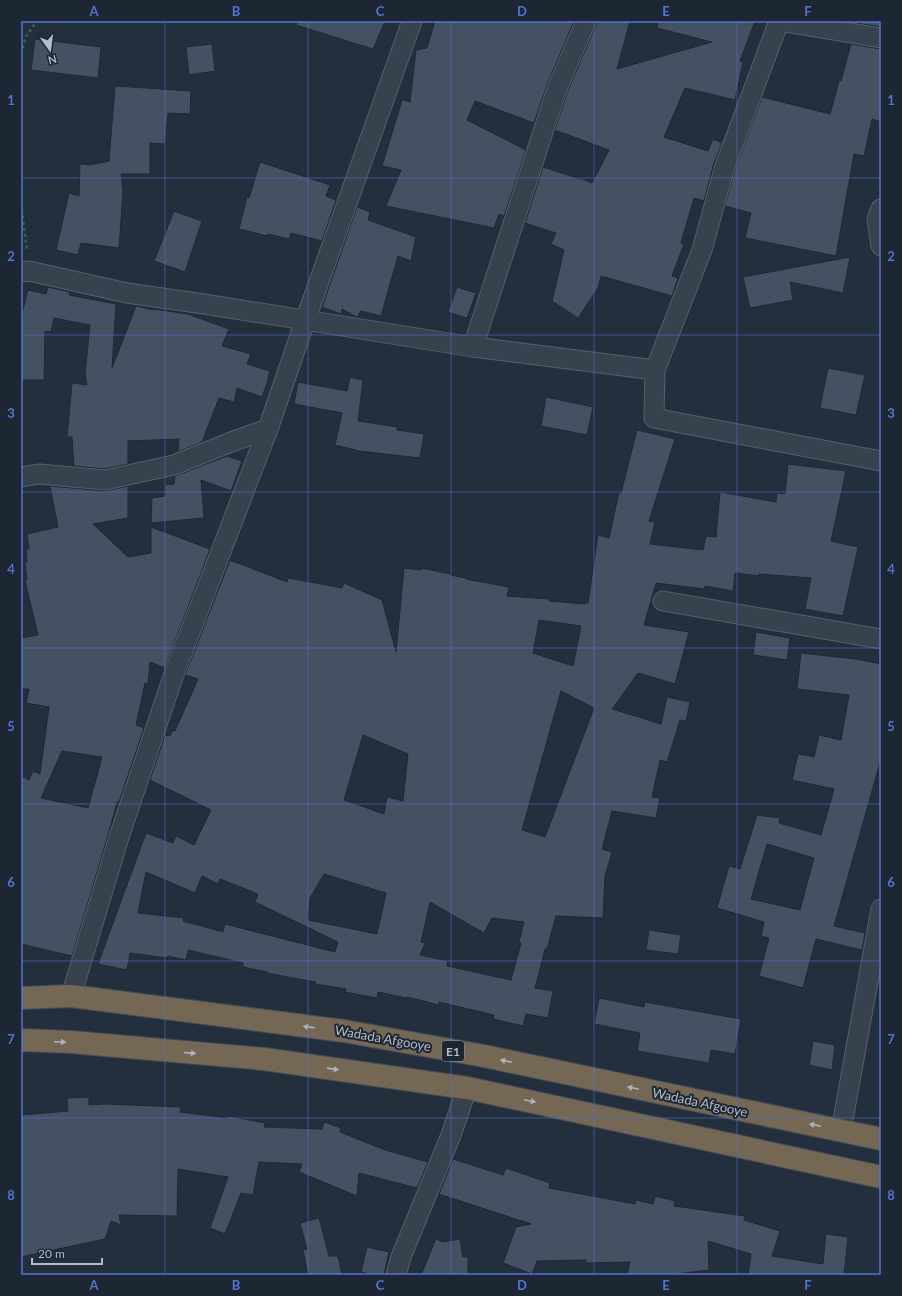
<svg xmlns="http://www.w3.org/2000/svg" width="902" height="1296" font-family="Lato,sans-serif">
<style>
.building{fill:#455162;stroke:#1f2835;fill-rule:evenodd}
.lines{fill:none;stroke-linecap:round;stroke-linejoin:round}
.street-casing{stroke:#565f6c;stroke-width:21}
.highway-casing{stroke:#434c59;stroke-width:24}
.path{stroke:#44595c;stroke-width:2.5;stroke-dasharray:3 3;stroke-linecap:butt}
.street{stroke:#38414e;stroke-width:19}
.highway{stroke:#746855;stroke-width:22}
.oneway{fill:#aeb4bd}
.grid{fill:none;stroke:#5274d3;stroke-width:1;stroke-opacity:0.55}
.labels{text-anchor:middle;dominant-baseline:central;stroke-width:4;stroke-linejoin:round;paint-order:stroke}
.shield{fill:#1d2633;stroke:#878f9c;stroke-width:1}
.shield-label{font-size:12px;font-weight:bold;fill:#b4bcc9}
.street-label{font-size:13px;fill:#b4bcc9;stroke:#1d2633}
.neatline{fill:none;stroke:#5274d3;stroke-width:1.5}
.grid-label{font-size:13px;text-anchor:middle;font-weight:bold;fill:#5274d3}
</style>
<rect width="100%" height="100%" fill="#242f3e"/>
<g class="building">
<path d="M297,21H385L373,49L296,25Z"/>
<path d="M435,21H574L547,85L534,123L475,101L467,120L526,150L504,216L499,214L494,228L386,206L401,170L382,166L402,100L410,102L416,50L427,48Z"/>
<path d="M597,21H630L617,69L712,42L657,28L658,21H755L740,61L743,62L735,100L685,88L664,137L708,151L713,139L722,143L714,163L704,201L694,198L681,243L684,244L672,276L678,278L672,296L601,276L598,288L578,318L552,301L564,250L551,244L556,233L525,223L543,167L580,179L581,178L592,183L609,150L555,130L567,93L596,25Z"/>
<path d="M857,21H881V27L857,23Z"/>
<path d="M35,39L101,47L98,78L31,70Z"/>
<path d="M212,44L215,71L189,75L186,47Z"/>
<path d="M851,44L881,49V122L872,119L864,156L854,154L836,256L745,238L751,213L725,206L735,169L762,97L830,114L839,81H841Z"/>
<path d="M115,86L191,91L190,114L168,113L165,144L150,143V174H121L123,191L119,248L81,243L78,255L56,250L69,193L79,196L80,164L90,165L109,161Z"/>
<path d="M260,162L330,185L326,196L336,200L322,241L291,233L289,239L268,234L267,236L239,229L247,197L249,198Z"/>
<path d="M357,207L370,212L368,220L416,237L411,261L398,256L381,316L361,311L357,317L342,309L341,314L322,307Z"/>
<path d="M174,211L202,221L185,272L154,261Z"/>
<path d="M850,257L843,293L790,282L793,300L750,308L743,277Z"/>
<path d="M48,287L70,292L69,295L116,304L112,368L136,306L154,310V309L188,314L229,329L222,346L251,354L247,364L270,371L268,377H269L262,397L237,388L234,402L219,398L202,442L178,452L179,439L128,441V464L104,469L74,466L72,437H67L72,383L87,385L85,374L90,325L54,318L51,332L45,331L44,380H21V317L28,290L46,294Z"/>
<path d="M457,287L476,293L467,318L448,312Z"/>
<path d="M828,368L865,375L856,415L820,408Z"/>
<path d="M350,377L363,380L358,421L397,427V430L424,434L420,458L359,451L335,445L342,413L294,404L298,382L347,391Z"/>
<path d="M546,397L593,407L587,435L541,426Z"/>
<path d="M637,430L675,439L649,521L655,522L650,544L703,550L706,536L716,537L720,492L776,502L777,493L785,494L788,464L846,471L831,541L858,547L843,616L805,609L811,578L759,574V576L735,573L733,591L705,586V589L656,583L644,625L689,632L675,684L638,673L612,709L661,724L667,697L690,702L686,721L680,720L667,762L660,760L652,797L660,798L656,818L612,811L602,849L612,852L605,876L603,918L556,916L547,949H545L535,988L553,991L548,1018L526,1014L523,1026L493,1019L494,1015L439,1002V1005L407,997V998L378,992L377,998L345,992L346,989L315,984L316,982L293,978L267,973V972L243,967V963L188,950L186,960L168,956L167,958L130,953L127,970L98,964L146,833L173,843L176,836L194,845L211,810L150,780L165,735L170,736L173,730L175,731L198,679L185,675L230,560L287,582L288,578L342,588L344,583L382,600L396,652L404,568L421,570L422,568L450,574V575L466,578V579L509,587L507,596L549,599V601L585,604L586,603H588L598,535L609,538L619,492L621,493ZM539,620L581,626L573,666L533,653ZM561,691L594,708L545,837L522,830ZM363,735L408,754L403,801L387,797L384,814L344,800ZM146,872L195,893L202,876L218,884L220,879L258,894L255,902L338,942L335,952L225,924L223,932L183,921L184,918L138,913ZM324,874L386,893L377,934L308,920L310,898ZM430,902L484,933L492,918L524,922L519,942L521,943L511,980L447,966L448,961L420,955L425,943L421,942Z"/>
<path d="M227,456L242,461L231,491L201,480L204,518L151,523L152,498L165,496V485L174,484L175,476Z"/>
<path d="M50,486L104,491L128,486V518L93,524L128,557L151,553V527L210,549L165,668L150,662L148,684L145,683L136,725L144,728L119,802H117L109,832L72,956L21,944V776L29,780L33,771L40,774L49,707L26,703L29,689H21V638L38,635L26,585L25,579H27L25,563L27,562L26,549H29L27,534L58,527ZM62,751L102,757L88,808L41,798Z"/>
<path d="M756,632L790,638L787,660L753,655Z"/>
<path d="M801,653L856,659L881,664V759L834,926L865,933L862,950L816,939L803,988L759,976L769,938L761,936L764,922L717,908L729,866L740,869L757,815L780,818L779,823L821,835L834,789L792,780L798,754L814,757L819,735L841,740L849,695L797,689ZM767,844L814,858L800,910L751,899Z"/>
<path d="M649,930L681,935L678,954L646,950Z"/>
<path d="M599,998L644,1007L645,1002L741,1019L735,1054L711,1050L709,1063L637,1051L640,1033L594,1024Z"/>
<path d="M813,1041L835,1045L832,1070L809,1065Z"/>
<path d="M89,1097V1105L104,1104L181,1107L180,1112L227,1118L228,1116L265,1123L264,1127L322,1129L324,1122L341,1128L340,1132L385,1150L428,1162L417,1188L359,1173L357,1196L299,1172L302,1164L259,1162L253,1195L241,1193L225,1234L210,1228L228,1177L178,1169L177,1216L119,1215L121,1225L111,1221L105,1239L21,1257V1115L68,1111L67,1098Z"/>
<path d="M453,1159L503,1175L506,1168L550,1183L549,1188L635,1204L636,1200L653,1204L655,1196L675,1201L674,1206L745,1216L744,1220L780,1231L772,1256L823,1264L826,1234L848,1237L844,1275H748L751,1254L708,1241L709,1270L668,1275H627L630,1262L586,1263V1260L537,1261L532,1274L503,1263L516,1227L531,1224L439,1194Z"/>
<path d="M319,1218L329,1256H338L342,1275H308L303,1250L307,1249L300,1223Z"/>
<path d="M436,1239L443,1242L460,1239L463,1257H468V1275H421Z"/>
<path d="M367,1247L389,1252L384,1275H374L361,1272Z"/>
</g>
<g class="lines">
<g class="street-casing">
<g id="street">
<path d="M779,21L881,38"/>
<path d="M881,209L877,219L881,246"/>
<path d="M21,272L29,271L127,293L204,304L473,347L655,370L654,418L881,461"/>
<path d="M473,347L557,89L586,21"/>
<path d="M655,370L702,250L725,166L779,21"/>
<path d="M21,477L39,474L105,480L174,465L231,442L268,429"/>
<path d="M663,601L881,639"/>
<path d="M71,996L120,834L174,674L268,429L305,321L412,21"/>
<path d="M841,1131L881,909"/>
<path d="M396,1275L401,1257L451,1135L467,1088"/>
</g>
</g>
<g class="highway-casing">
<g id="highway">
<path d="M21,998L71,996L344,1031L484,1056L881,1139"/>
<path d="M21,1040L71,1042L264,1059L467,1088L881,1177"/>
</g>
</g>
<g class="path">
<path d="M21,54L26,36L37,21"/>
<path d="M21,204L27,250"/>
</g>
<use href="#street" class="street"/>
<use href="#highway" class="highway"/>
</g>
<defs><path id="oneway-solid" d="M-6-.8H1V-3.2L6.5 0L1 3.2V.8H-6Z"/></defs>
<g class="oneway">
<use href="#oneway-solid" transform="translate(309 1027) rotate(-173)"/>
<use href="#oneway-solid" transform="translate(60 1042) rotate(2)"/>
<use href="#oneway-solid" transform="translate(190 1053) rotate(5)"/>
<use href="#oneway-solid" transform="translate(506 1061) rotate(-168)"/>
<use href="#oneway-solid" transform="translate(333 1069) rotate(8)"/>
<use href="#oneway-solid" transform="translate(633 1088) rotate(-168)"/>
<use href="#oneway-solid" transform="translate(530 1101) rotate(12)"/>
<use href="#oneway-solid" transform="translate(815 1125) rotate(-168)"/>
</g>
<path class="grid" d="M165,21V1275M308,21V1275M451,21V1275M594,21V1275M737,21V1275M21,178H881M21,335H881M21,492H881M21,648H881M21,804H881M21,961H881M21,1118H881"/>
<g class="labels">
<rect class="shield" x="442" y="1041" width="22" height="20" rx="3"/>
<g class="shield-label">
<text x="453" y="1051">E1</text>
</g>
<g class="street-label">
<text transform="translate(383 1038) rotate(10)">Wadada Afgooye</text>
<text transform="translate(700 1102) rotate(12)">Wadada Afgooye</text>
</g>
</g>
<rect width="902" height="1296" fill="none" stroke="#1d2633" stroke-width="44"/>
<g transform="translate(50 50) rotate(166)" stroke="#1d2633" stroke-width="3" paint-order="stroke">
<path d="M0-3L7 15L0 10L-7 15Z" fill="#b4bcc9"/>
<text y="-6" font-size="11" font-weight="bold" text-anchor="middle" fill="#b4bcc9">N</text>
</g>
<path d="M32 1258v6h70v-6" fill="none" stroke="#b4bcc9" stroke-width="2"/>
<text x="38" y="1258" font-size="12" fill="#b4bcc9" stroke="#1d2633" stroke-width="3" paint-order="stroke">20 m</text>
<rect x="22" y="22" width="858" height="1252" class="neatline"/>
<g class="grid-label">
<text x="94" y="16">A</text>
<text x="236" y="16">B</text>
<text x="380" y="16">C</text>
<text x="522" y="16">D</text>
<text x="666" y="16">E</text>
<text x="808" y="16">F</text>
<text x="11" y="105">1</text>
<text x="891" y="105">1</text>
<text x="11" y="261">2</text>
<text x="891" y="261">2</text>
<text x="11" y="418">3</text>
<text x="891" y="418">3</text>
<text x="11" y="574">4</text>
<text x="891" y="574">4</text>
<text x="11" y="731">5</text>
<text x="891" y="731">5</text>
<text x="11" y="887">6</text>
<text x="891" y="887">6</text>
<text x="11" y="1044">7</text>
<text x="891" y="1044">7</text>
<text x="11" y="1200">8</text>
<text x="891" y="1200">8</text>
<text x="94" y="1290">A</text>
<text x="236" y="1290">B</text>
<text x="380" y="1290">C</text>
<text x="522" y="1290">D</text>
<text x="666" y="1290">E</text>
<text x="808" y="1290">F</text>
</g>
</svg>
